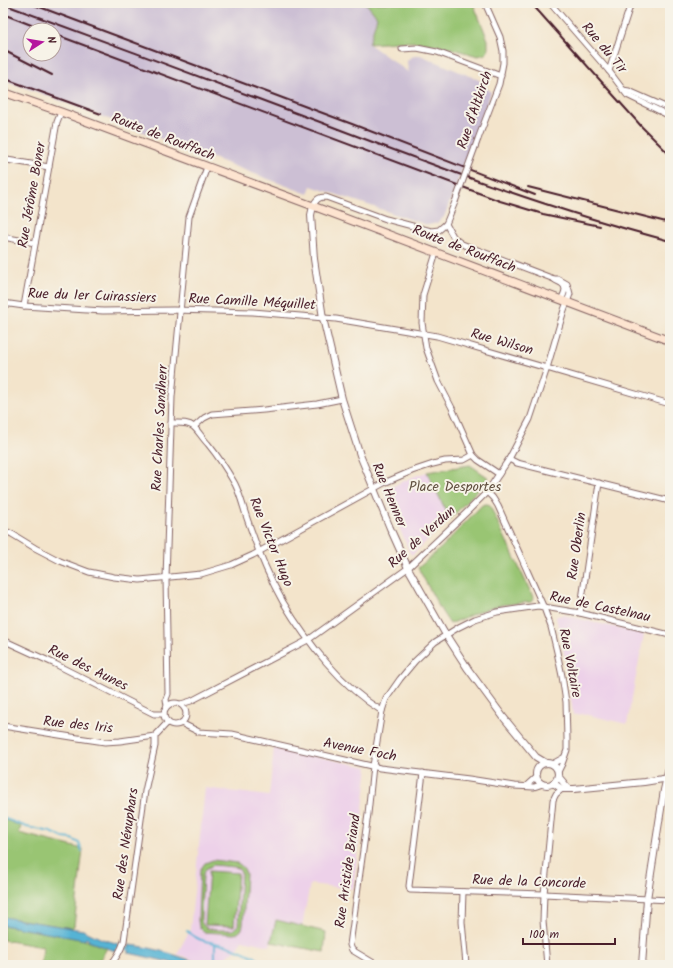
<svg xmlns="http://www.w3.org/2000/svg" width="673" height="968" font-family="Kalam,sans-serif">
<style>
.built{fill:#edd1e9}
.industrial{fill:#ccbfd4;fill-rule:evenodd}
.green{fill:#99c573;stroke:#72724f;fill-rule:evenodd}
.water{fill:#55b3d4;stroke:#506980}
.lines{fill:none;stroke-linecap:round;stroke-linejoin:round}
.stream{stroke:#55b3d4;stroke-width:2}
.minor-casing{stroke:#856463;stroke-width:7}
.tertiary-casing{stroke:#856463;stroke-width:8}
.secondary-casing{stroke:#856463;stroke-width:9}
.minor{stroke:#fff;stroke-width:5}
.tertiary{stroke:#fff;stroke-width:6}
.secondary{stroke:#fde4d0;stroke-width:7}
.rail{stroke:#4a1f2b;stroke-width:2}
.minor-bridge-casing{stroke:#856463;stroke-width:7;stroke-linecap:butt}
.minor-bridge{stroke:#fff;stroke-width:5}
.labels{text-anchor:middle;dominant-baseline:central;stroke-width:4;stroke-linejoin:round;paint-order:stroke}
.street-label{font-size:14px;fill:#4a1f2b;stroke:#f7f3e8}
.park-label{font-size:14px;fill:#625141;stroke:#f7f3e8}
</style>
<rect width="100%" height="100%" fill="#f7f3e8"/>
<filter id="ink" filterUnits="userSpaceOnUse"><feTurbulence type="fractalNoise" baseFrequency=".025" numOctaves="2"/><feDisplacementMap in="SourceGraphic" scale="8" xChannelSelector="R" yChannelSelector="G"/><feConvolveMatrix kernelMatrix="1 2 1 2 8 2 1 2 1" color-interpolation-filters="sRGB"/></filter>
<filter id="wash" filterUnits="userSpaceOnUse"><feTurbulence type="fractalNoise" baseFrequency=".012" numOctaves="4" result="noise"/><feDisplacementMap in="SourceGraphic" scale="16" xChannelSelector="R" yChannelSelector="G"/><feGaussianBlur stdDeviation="0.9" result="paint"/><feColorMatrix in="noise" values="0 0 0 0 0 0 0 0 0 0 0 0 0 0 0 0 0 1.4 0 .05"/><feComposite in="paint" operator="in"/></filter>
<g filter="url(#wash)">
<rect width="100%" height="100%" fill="#f3e4cb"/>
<g class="built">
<path d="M427,472L450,519L412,555L410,553L384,492L399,483L415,476Z"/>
<path d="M563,615L644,634L627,724L584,714L573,715L568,672L556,617L557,616Z"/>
<path d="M274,748L368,767L353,889L310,884L302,927L276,920L270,946L242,940L238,948L216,965H207L177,954L190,930L205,788L269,796Z"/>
</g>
<path class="industrial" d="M3,3H366L377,17L369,44L408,72L407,61L411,57L420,55L479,80L491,92L444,217L437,223L428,225L311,186L308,194L37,92L3,80ZM30,30H54V54H30Z"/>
<g class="green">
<path d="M366,3H473L488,40V50L486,54L478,56L446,47L419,42H397L369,44L377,17Z"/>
<path d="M470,465L489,478L450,519L427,472Z"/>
<path d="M486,504H488L490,506L533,597V600L531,602L501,605L478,612L450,624L442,612L418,568L441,548L482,505Z"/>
<path d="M3,819L21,826L19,833L83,849L74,926L72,928L3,917Z"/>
<path d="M213,860L237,863C242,865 244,869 246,874L243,925C242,931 239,933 234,934L204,932L199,927L198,920L200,870L205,863ZM213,865L235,867L239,869L241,873L238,925L233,930C227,930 207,931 204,926C201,923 201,920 201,916L203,874L206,869Z"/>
<path d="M209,871L238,873L234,926L205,925Z"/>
<path d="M276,920L326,932L324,952L271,942Z"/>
<path d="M3,925L82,939L107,948L97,965H41L43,947L3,940Z"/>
</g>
<g class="water">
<path d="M3,917L83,930L102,939L119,944L115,951L88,941L89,940L86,938L85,940L3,925Z"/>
<path d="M129,945C154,947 179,956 203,965H178L169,962L129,953Z"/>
</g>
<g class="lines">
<g class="stream">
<path d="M3,818L27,827L51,832L64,838L72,839L79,843L82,851"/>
<path d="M187,931C198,941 205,941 219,944C230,946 245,952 255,957C258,959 262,962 265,965"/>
<path d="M215,944V965"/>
<path d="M115,947L130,949"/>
</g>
</g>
</g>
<g filter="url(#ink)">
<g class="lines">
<g class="minor-casing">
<g id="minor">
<path d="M550,3L609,71L627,95L670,116"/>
<path d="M402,49L417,48L437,52L501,76"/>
<path d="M609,71L631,3"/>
<path d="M623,90L629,91L670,109"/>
<path d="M478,139L499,84L503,63V51L500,37L485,3"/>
<path d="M3,162L7,160L49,167"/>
<path d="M313,206C316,199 319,197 326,197L386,219L431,231L439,230L446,224L455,202"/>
<path d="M446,224L454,238L462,244L554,279C556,281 559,282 561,283C568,287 564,294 561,300"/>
<path d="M3,237L35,243"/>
<path d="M436,253L423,295L422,323L426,348L438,381L452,408L473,455"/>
<path d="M3,303L24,306L103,311L173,310L253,312L336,319L437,336L670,404"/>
<path d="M24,306L57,122L61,112"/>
<path d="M171,423C179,423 188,422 194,427C199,432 203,439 208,444C218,456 227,470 235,484C241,496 244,511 249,524C258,551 269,577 283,602C307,642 342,687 382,711"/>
<path d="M194,427L204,418L212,414L264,410L317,404L342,399"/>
<path d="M509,459L517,463L670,501"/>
<path d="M487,492L493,498L498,506L544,608L551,627L557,652L562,676L566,702L567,739V750L562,764L558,772"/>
<path d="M3,530L12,534L35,548L60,561L89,572L114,577L140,580L201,574L231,565L253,555L384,483L412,471L433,464L445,461L464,460L473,455L478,460L499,474"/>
<path d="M580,613L599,483"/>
<path d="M3,640L53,663L154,714H164"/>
<circle cx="175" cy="714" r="11"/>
<path d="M181,704L191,701L308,640L408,568L468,511L487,492L509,459L530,419L547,368L564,310L570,294L569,290L567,284L558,279H554"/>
<path d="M167,706L166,699L168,694L166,578L172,397L189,217L207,167"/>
<path d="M181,723L199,732L232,734L380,768L469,779L514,786L534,787L543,784"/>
<path d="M3,726L78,738L105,742L120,741L155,736L168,722"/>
<path d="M552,764L563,758"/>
<path d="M423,773L409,886L410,890L544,894L670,900"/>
<path d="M526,786L537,776"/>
<path d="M463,892L462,922L466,964"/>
<path d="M110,965C117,958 121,950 124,941L145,791L155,746V736"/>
<path d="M377,965L352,950L350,945L368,814L373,766L382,711L386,699L400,679L415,661L435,642L459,627L475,619L497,612L538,606L580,613L670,635"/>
<path d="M547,965L543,921L544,894L553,800L556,794L562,789"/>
</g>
</g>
<g class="tertiary-casing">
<g id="tertiary">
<path d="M313,206L311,215L314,259L323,318L342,399L360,455L390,528L408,568L446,635L468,669L504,718L536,757L546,763"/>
<circle cx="547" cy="774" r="11"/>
<path d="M558,776L568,788"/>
<path d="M553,783L562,789H574L644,782L669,778"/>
<path d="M642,965L647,899L664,790L670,763"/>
</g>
</g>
<g class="secondary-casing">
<path id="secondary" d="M3,92L61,112L313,206L670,341"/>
</g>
<use href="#minor" class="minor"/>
<use href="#tertiary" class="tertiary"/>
<use href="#secondary" class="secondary"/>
<g class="rail">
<path d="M29,3L352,124L535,195"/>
<path d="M531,3L642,127L670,155"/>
<path d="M3,4C109,43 214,82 320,122C435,166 551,210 670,241"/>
<path d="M3,14L44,30"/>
<path d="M54,34L500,201L543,214L600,226"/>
<path d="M3,50L52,75"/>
<path d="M3,78L101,114"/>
<path d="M528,187L670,223"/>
</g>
<g class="minor-bridge-casing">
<path id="minor-bridge" d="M455,202L478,139"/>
</g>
<use href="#minor-bridge" class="minor-bridge"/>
</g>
</g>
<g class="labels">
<g class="street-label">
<text transform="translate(604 48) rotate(50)">Rue du Tir</text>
<text transform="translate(475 110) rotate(-71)">Rue d'Altkirch</text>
<text transform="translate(163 137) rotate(21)">Route de Rouffach</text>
<text transform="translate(32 195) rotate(-80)">Rue Jérôme Boner</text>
<text transform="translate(464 249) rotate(21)">Route de Rouffach</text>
<text transform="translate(92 296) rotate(2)">Rue du 1er Cuirassiers</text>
<text transform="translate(252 302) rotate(3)">Rue Camille Méquillet</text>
<text transform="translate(502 342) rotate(16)">Rue Wilson</text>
<text transform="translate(160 428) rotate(-87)">Rue Charles Sandherr</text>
<text transform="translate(389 495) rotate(67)">Rue Henner</text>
<text transform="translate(422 537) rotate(-42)">Rue de Verdun</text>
<text transform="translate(271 542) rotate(68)">Rue Victor Hugo</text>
<text transform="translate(577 546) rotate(-82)">Rue Oberlin</text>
<text transform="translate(600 607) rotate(12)">Rue de Castelnau</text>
<text transform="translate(570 663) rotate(79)">Rue Voltaire</text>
<text transform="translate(88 668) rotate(26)">Rue des Aunes</text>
<text transform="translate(78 725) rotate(6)">Rue des Iris</text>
<text transform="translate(360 750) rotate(11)">Avenue Foch</text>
<text transform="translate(126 844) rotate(-82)">Rue des Nénuphars</text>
<text transform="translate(348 871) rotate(-82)">Rue Aristide Briand</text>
<text transform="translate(529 882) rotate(2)">Rue de la Concorde</text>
</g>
<g class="park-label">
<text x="455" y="487">Place Desportes</text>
</g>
</g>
<rect width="673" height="968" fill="none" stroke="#f7f3e8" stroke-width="16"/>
<g transform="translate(42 42) rotate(78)"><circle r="19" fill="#f7f3e8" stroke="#b29e9c"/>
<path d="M0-3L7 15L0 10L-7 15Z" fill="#b5179e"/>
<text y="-6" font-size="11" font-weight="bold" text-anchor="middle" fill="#4a1f2b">N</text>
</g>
<path d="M523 938v6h92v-6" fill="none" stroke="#4a1f2b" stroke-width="2"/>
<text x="529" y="938" font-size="12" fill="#4a1f2b" stroke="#f7f3e8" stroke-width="3" paint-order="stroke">100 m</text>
</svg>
